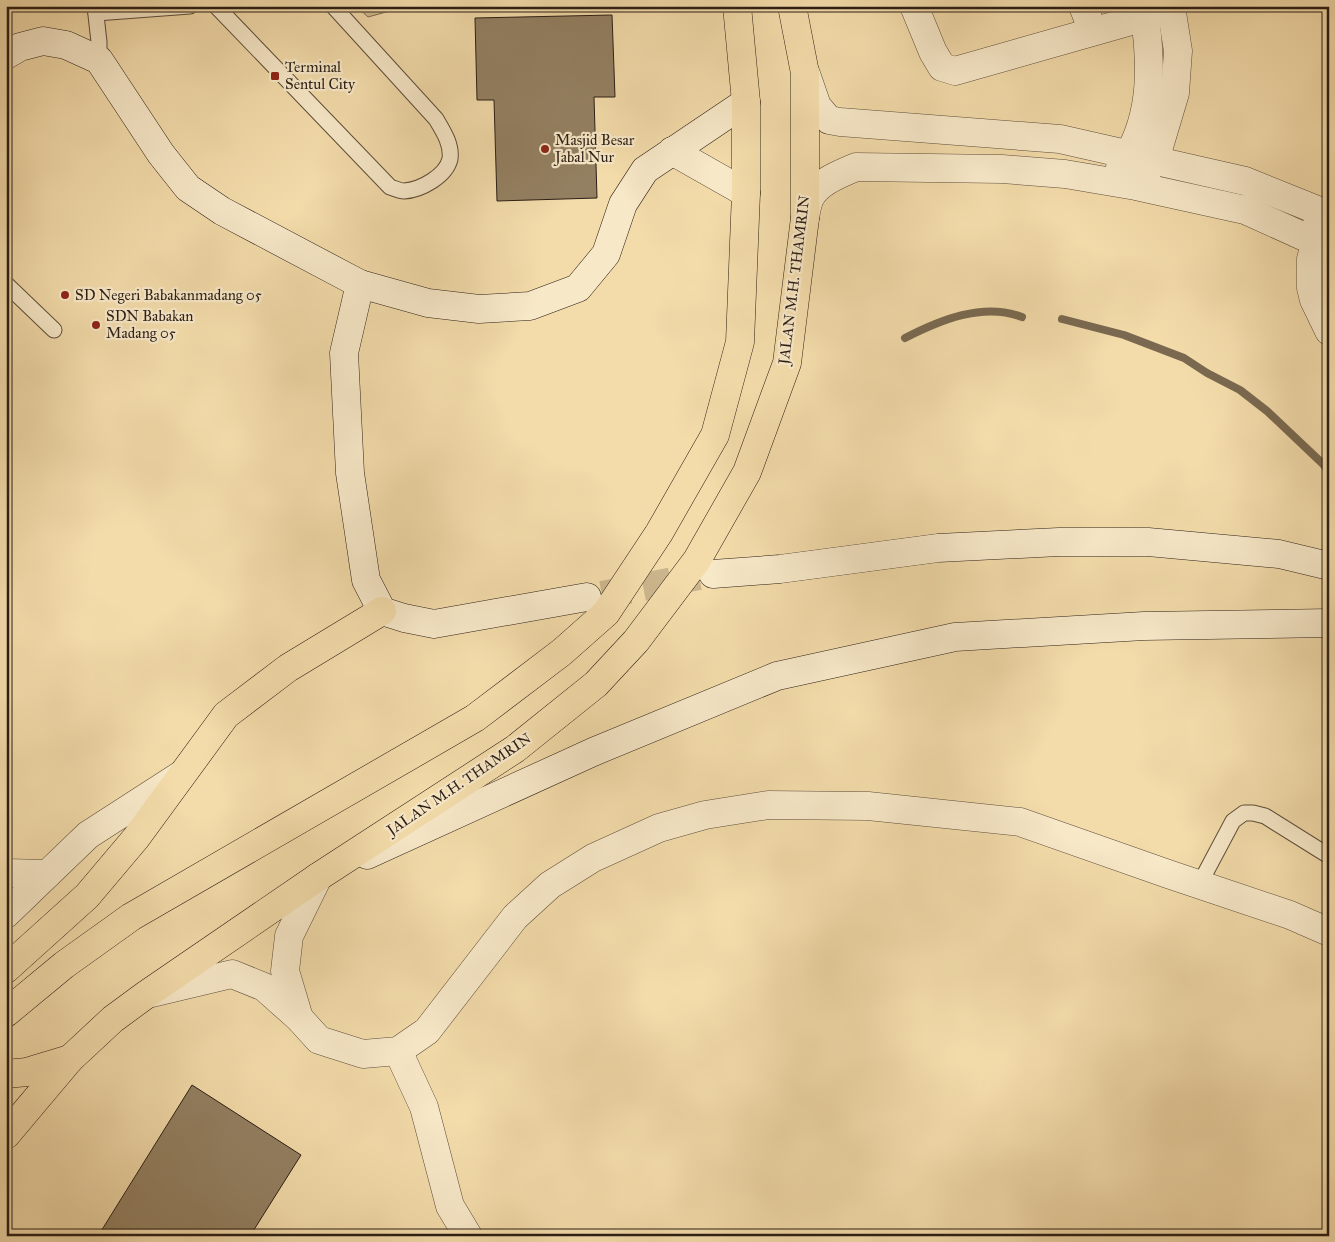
<svg xmlns="http://www.w3.org/2000/svg" width="1335" height="1242" font-family="'IM FELL Great Primer',serif">
<style>
.green{fill:#d1bb91;stroke:#7e6c53}
.lines{fill:none;stroke-linecap:round;stroke-linejoin:round}
.stream{stroke:#7a6950;stroke-width:8}
.building{fill:#938062;stroke:#2b1e15}
.secondary-tunnel{stroke:#cbb58c;stroke-width:28;stroke-dasharray:28 14;stroke-linecap:butt}
.lane-casing{stroke:#5d4d3a;stroke-width:17}
.street-casing{stroke:#5d4d3a;stroke-width:29}
.secondary-casing{stroke:#2b1e15;stroke-width:29}
.primary-casing{stroke:#2b1e15;stroke-width:29}
.lane{stroke:#f7e8c8;stroke-width:15}
.street{stroke:#f7e8c8;stroke-width:28}
.secondary{stroke:#f7e8c8;stroke-width:28}
.primary{stroke:#f3dbaa;stroke-width:28}
.poi-dot{fill:#8f2418;stroke:#f7e8c8;stroke-width:2}
.labels{text-anchor:middle;dominant-baseline:central;stroke-width:4.5;stroke-linejoin:round;paint-order:stroke}
.poi-label{font-size:15px;fill:#2b1e15;stroke:#f7e8c8;text-anchor:start}
.street-label{font-size:15px;fill:#2b1e15;stroke:#f7e8c8}
</style>
<rect width="100%" height="100%" fill="#f3dbaa"/>
<filter id="stains"><feTurbulence type="fractalNoise" baseFrequency=".004" numOctaves="4"/><feColorMatrix values="0 0 0 0 .2 0 0 0 0 .09 0 0 0 0 .02 0 0 0 .5 -.17"/></filter>
<radialGradient id="worn" r=".72"><stop offset=".6" stop-color="#630" stop-opacity="0"/><stop offset="1" stop-color="#630" stop-opacity=".3"/></radialGradient>
<path class="green" d="M356,6H408L368,17Z"/>
<g class="lines">
<g class="stream">
<path d="M1062,319L1124,335L1184,358L1207,373L1240,390L1267,411L1323,464L1329,472"/>
<path d="M905,338C940,320 983,302 1022,317"/>
</g>
</g>
<g class="building">
<path d="M612,15L615,97H594L597,198L497,201L494,100H477L475,18Z"/>
<path d="M192,1085L301,1155L250,1236H98Z"/>
</g>
<g class="lines">
<path class="secondary-tunnel" d="M602,595L699,576"/>
<g class="lane-casing">
<g id="lane">
<path d="M95,6L99,42V60"/>
<path d="M216,6L390,187C394,188 399,191 404,191C421,190 446,176 450,159C452,144 443,131 436,119L333,6"/>
<path d="M96,13L190,6"/>
<path d="M6,284L54,330"/>
<path d="M1199,885L1233,821L1244,813H1253L1265,816L1329,856"/>
</g>
</g>
<g class="street-casing">
<g id="street">
<path d="M914,6L933,52L942,67L955,71L1145,17L1169,6"/>
<path d="M1083,6L1093,31"/>
<path d="M806,74L817,106L829,120L840,122L1060,139L1245,181L1322,212"/>
<path d="M1120,168C1153,122 1152,70 1145,17"/>
<path d="M1144,175L1155,160L1175,93L1178,51L1171,6"/>
<path d="M805,218C806,212 807,204 810,198C818,182 840,174 856,167L1002,169L1065,174L1136,186L1245,210L1316,242"/>
<path d="M1317,224L1316,242L1311,259V288L1314,300L1329,331"/>
<path d="M6,873L47,874"/>
<path d="M6,914L88,835L181,775"/>
<path d="M148,994L232,974L264,987L299,1018L319,1040L363,1054L398,1051L427,1031L515,917L550,885L593,858L659,828L705,815L768,805L868,806L1020,822L1168,874L1290,915L1329,932"/>
<path d="M299,1018L285,971L289,936L318,877"/>
<path d="M398,1051L424,1107L450,1206L468,1236"/>
</g>
</g>
<g class="secondary-casing">
<g id="secondary">
<path d="M6,55L20,47L43,41L66,45L99,60L161,154L188,188L222,211L360,284L428,303L479,309L530,306L578,288L606,254L623,204L645,170L746,102"/>
<path d="M672,151L746,193"/>
<path d="M360,284L344,353L350,473L366,580L382,611L404,618L434,624L587,597"/>
<path d="M713,574L780,569L938,548L1059,542H1148L1279,554L1329,566"/>
<path d="M367,855L593,752L777,676L955,637L1144,626L1329,623"/>
</g>
</g>
<g class="primary-casing">
<g id="primary">
<path d="M6,969L87,896L136,838L226,715L288,668L382,611"/>
<path d="M6,1013L64,965L131,917L475,718L562,652L606,613L659,533L715,435L740,342L746,193V102L737,6"/>
<path d="M6,1074L27,1072L70,1059"/>
<path d="M6,1135L70,1059L113,1019L147,994L318,877L515,749L596,684L636,641L697,560L747,472L787,363L805,218V73L792,6"/>
</g>
</g>
<use href="#lane" class="lane"/>
<use href="#street" class="street"/>
<use href="#secondary" class="secondary"/>
<use href="#primary" class="primary"/>
</g>
<g class="poi-dot">
<rect x="270" y="71" width="10" height="10" rx="2.5"/>
<circle cx="545" cy="149" r="5"/>
<circle cx="65" cy="295" r="5"/>
<circle cx="96" cy="325" r="5"/>
</g>
<g class="labels">
<g class="poi-label">
<text x="285" y="67">Terminal<tspan x="285" dy="17">Sentul City</tspan></text>
<text x="555" y="140">Masjid Besar<tspan x="555" dy="17">Jabal Nur</tspan></text>
<text x="75" y="295">SD Negeri Babakanmadang 05</text>
<text x="106" y="316">SDN Babakan<tspan x="106" dy="17">Madang 05</tspan></text>
</g>
<g class="street-label">
<text transform="translate(794 280) rotate(-83)">JALAN M.H. THAMRIN</text>
<text transform="translate(459 784) rotate(-34)">JALAN M.H. THAMRIN</text>
</g>
</g>
<rect width="1335" height="1242" fill="none" stroke="#f3dbaa" stroke-width="25"/>
<rect x="8" y="8" width="1320" height="1227" fill="none" stroke="#2b1e15" stroke-width="2.5"/>
<rect x="12" y="12" width="1310" height="1217" fill="none" stroke="#2b1e15"/>
<rect width="100%" height="100%" filter="url(#stains)"/>
<rect width="100%" height="100%" fill="url(#worn)"/>
</svg>
